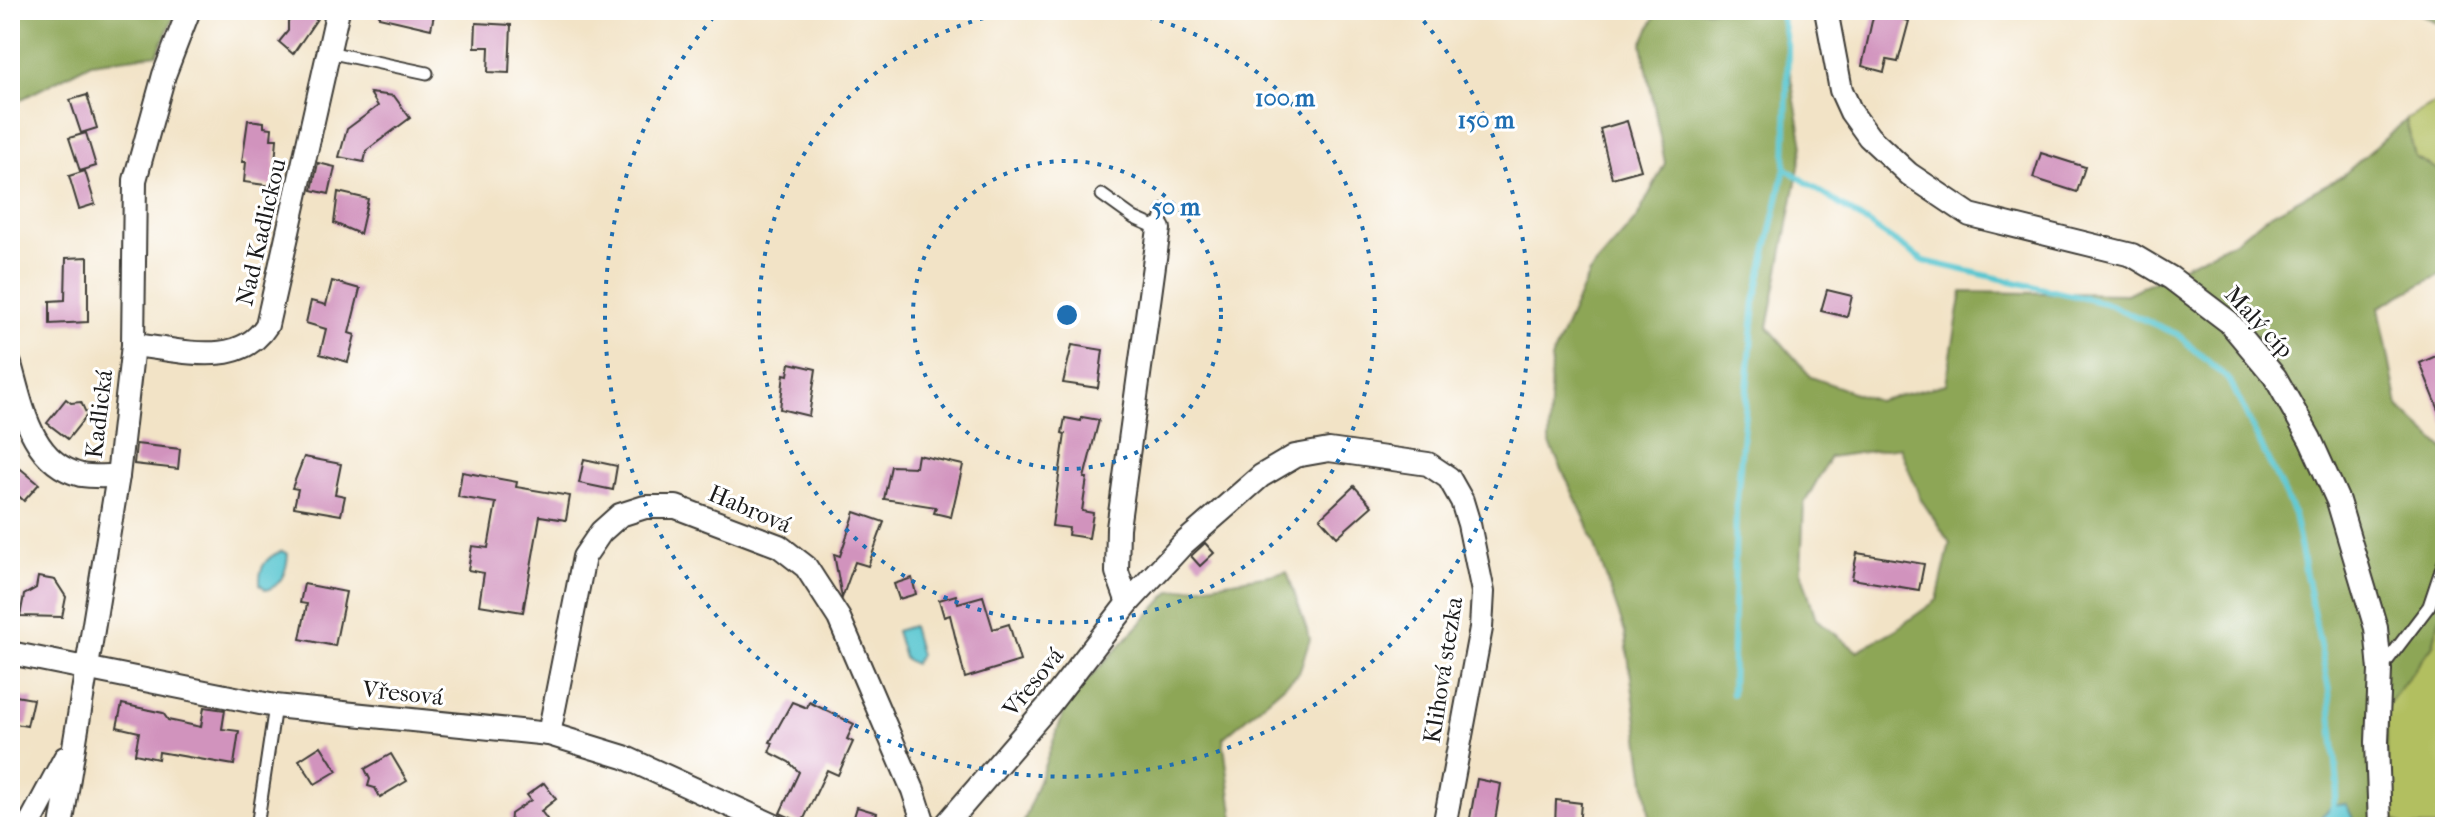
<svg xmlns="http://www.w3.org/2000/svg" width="2455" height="837" font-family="'IM FELL French Canon',serif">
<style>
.green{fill:#b2bf61;stroke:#676e3e;stroke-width:2}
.forest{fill:#8da657;stroke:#54613a;stroke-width:2;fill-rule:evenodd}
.water{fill:#59c6d0;stroke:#3a7176;stroke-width:2}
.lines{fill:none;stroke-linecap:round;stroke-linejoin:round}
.stream{stroke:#59c6d0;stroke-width:6}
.building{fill:#d193bd}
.lane-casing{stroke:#3c3a36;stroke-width:15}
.street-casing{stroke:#3c3a36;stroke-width:26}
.lane{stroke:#fff;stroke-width:11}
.street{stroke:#fff;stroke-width:22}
.ring{fill:none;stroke:#1f6fb2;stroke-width:4;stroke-dasharray:4 8}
.labels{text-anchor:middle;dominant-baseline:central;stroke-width:6;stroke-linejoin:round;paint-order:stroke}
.street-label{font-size:24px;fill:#1c1c1c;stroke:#fff}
.centre{fill:#1f6fb2;stroke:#fff;stroke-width:4}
.ring-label{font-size:24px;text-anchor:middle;font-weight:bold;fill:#1f6fb2;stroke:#fff;stroke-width:6;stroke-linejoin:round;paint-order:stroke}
</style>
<rect width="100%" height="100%" fill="#fff"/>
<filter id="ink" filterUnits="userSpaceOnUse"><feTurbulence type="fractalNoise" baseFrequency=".0125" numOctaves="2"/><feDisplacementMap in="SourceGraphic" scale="16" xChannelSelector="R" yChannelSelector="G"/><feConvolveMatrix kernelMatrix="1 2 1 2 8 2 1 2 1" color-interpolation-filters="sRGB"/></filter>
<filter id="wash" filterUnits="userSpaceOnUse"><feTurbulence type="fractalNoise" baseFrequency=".006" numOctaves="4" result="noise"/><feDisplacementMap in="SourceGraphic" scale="32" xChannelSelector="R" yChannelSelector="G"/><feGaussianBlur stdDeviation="1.8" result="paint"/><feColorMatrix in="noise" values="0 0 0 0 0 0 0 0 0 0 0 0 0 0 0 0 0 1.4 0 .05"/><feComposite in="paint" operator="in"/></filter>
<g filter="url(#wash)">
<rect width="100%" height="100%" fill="#f2e3c6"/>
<g class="green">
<path d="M2445,97V174L2415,157L2406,120Z"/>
<path d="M2445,596V827H2405L2388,816L2386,707L2433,645Z"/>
</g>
<g class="forest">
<path d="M10,10H177L157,54L91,63L10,105Z"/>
<path d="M1658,10H1779L1803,146L1768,327L1811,377L1877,401L1946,384L1962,292L2127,294L2237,240L2264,218L2342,176L2406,120L2415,157L2445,174V272L2379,307L2398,406L2445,450V596L2433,645L2386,707L2388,816L2405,827H2357L2345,804L2332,806L2322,816V827H1651L1625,632L1587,523L1549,442L1551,359L1589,273L1637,218L1665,163L1642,44ZM1900,447L1920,498L1950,543L1937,600L1895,630L1857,651L1816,619L1801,570L1804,504L1830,457Z"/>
<path d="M2414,10H2445V27Z"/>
<path d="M1287,572L1310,639L1299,673L1223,738L1235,827H1022L1068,701L1171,591Z"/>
</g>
<g class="water">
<path d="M282,551L288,554C287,569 282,586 266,590L260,584C259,567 266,557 282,551Z"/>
<path d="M912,626L920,655L914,664L904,658L896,631Z"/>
<path d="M2346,804L2357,827H2322V816L2332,806Z"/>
</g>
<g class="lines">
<g class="stream">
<path d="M1785,168L1924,261L2105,303L2177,334L2230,381L2294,514L2329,691L2338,786L2328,827"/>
<path d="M1732,694L1736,510L1755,302L1785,168L1788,50L1780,10"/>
</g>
</g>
<g id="blocks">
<g class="building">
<path d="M299,10H323L293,54L279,42L288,31V22Z"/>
<path d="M380,10H435L431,29L379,17Z"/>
<path d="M1874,12L1909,21L1898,62L1887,60L1884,72L1862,66Z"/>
<path d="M476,23L511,25L509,73L488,72L489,47H475Z"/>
<path d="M370,93L394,96L410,118L367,150L364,162L339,157L347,129L378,106Z"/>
<path d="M87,95L97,128L81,133L70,100Z"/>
<path d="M248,120L264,122V127L272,128L271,139H277L273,186L244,182L246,162H242Z"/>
<path d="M1627,121L1641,170L1612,178L1600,129Z"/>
<path d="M86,133L96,166L80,171L69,138Z"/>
<path d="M2041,153L2085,167L2077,192L2033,178Z"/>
<path d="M318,163L335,167L329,194L312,190Z"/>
<path d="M85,171L95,204L79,209L69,176Z"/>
<path d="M338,192L368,199L360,234L334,223Z"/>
<path d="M88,257V322L50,324V301L65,300L66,258Z"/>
<path d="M332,281L360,289L349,333L355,335L348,362L320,354L326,329L306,323L311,301L326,305Z"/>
<path d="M1827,290L1852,296L1847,317L1821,311Z"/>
<path d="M1072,345L1103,350L1098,388L1063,383Z"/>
<path d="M2445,352V425L2420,363Z"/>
<path d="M790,363L816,369L809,416L780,409L784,374L788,375Z"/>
<path d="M66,399L71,403L81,402L87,415L68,439L47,423Z"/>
<path d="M1082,417L1099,420L1084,478H1087L1082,511L1093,513L1089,538L1068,535L1069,528L1052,526L1065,434L1062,433L1065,418L1081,421Z"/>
<path d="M136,444L180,449L178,469L134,464Z"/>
<path d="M918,455L963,465L951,517L934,513L936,507L884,499L891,466L916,467Z"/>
<path d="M304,457L341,464L335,494L345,496L341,515L294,507L298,489L292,488Z"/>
<path d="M584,459L617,466L613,490L579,483Z"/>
<path d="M10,460L39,484L24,501L10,488Z"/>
<path d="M462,472L517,482L516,487L570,496L566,520L540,516L523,612L479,605L484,573L468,570L472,546L488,548L496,503L458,497Z"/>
<path d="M1354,486L1372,506L1337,537L1320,518Z"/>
<path d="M855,512L884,522L868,566L855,562L842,598L834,554L840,556Z"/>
<path d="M1205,543L1214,553L1200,566L1191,556Z"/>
<path d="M1857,553L1924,564L1919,590L1852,579Z"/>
<path d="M38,577L55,580L66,597L62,617L20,616L24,595L36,588Z"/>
<path d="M912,578L916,594L899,599L894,584Z"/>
<path d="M304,584L346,592L335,646L300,639L307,604L300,603Z"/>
<path d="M956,595L958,603L983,596L993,629L1009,624L1020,661L965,678L950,615L944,617L939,600Z"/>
<path d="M10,695L33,699L27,726L10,723Z"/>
<path d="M792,702L807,708L809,702L854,724L847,739L853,742L838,775L827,770L802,823L780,813L799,772L789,762L769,752L773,743L770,742Z"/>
<path d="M122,704L163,713L168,720L201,727L204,707L225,710L222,729L239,731L234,765L159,752L158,759L135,754L139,732L117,727Z"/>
<path d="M321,746L337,771L315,784L299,760Z"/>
<path d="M391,754L407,781L380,797L375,788L368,786L370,779L365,769Z"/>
<path d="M1477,779L1501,784L1494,827L1469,824Z"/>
<path d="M544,783L556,799L541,811L547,819L536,827H510L511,814L531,800L527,795Z"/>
<path d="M1556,800L1581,803L1579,827H1555Z"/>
<path d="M857,807L877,813L873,827H851Z"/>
</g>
</g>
</g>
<g filter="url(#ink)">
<use href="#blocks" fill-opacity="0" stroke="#3c3a36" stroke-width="2"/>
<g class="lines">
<g class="lane-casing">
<g id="lane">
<path d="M328,52L427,73"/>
<path d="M1102,195L1134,218L1159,229L1164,210"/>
<path d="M2381,669L2429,606L2445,558"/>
<path d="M257,827L275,706"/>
</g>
</g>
<g class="street-casing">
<g id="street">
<path d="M1826,10L1841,90L1851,112L1869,137L1909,174L1970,215L2132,255L2171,278L2229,322L2275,377L2310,439L2338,501L2376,628L2380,670L2377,742L2380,827"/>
<path d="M133,345C178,349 239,370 267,325L338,10"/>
<path d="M10,364C22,406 31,463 81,475C92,477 106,476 118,476"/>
<path d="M1128,603L1117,572L1118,528L1159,229"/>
<path d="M10,653L275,706L549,734L624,757L777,827"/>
<path d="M549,734L584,557L601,532L620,515L645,507H676L779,546L806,567L839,618L913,790L925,827"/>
<path d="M28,827L65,758"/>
<path d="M61,827L118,476L133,345L135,180L164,75L189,10"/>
<path d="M944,827L1049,705L1128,603L1183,544L1261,476L1295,456L1329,450L1428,464L1449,478L1462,501L1469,524L1483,592L1481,628L1444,827"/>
</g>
</g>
<use href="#lane" class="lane"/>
<use href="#street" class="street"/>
</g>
</g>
<g class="ring">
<circle cx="1067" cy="315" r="154"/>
<path d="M1113 10A308 308 0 1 1 1021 10"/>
<path d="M1416 12A462 462 0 1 1 718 12"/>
</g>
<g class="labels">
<g class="street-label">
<text transform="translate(261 232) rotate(-77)">Nad Kadlickou</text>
<text transform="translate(2259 322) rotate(47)">Malý cíp</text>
<text transform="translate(99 414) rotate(-83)">Kadlická</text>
<text transform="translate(750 509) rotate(23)">Habrová</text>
<text transform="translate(1443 670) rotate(-81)">Klihová stezka</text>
<text transform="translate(1033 682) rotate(-51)">Vřesová</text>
<text transform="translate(403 693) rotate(6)">Vřesová</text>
</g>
</g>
<circle cx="1067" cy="315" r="12" class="centre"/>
<g class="ring-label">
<text x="1285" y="106">100 m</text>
<text x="1486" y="128">150 m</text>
<text x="1176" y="215">50 m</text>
</g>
<rect width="2455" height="837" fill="none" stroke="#fff" stroke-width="40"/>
</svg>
